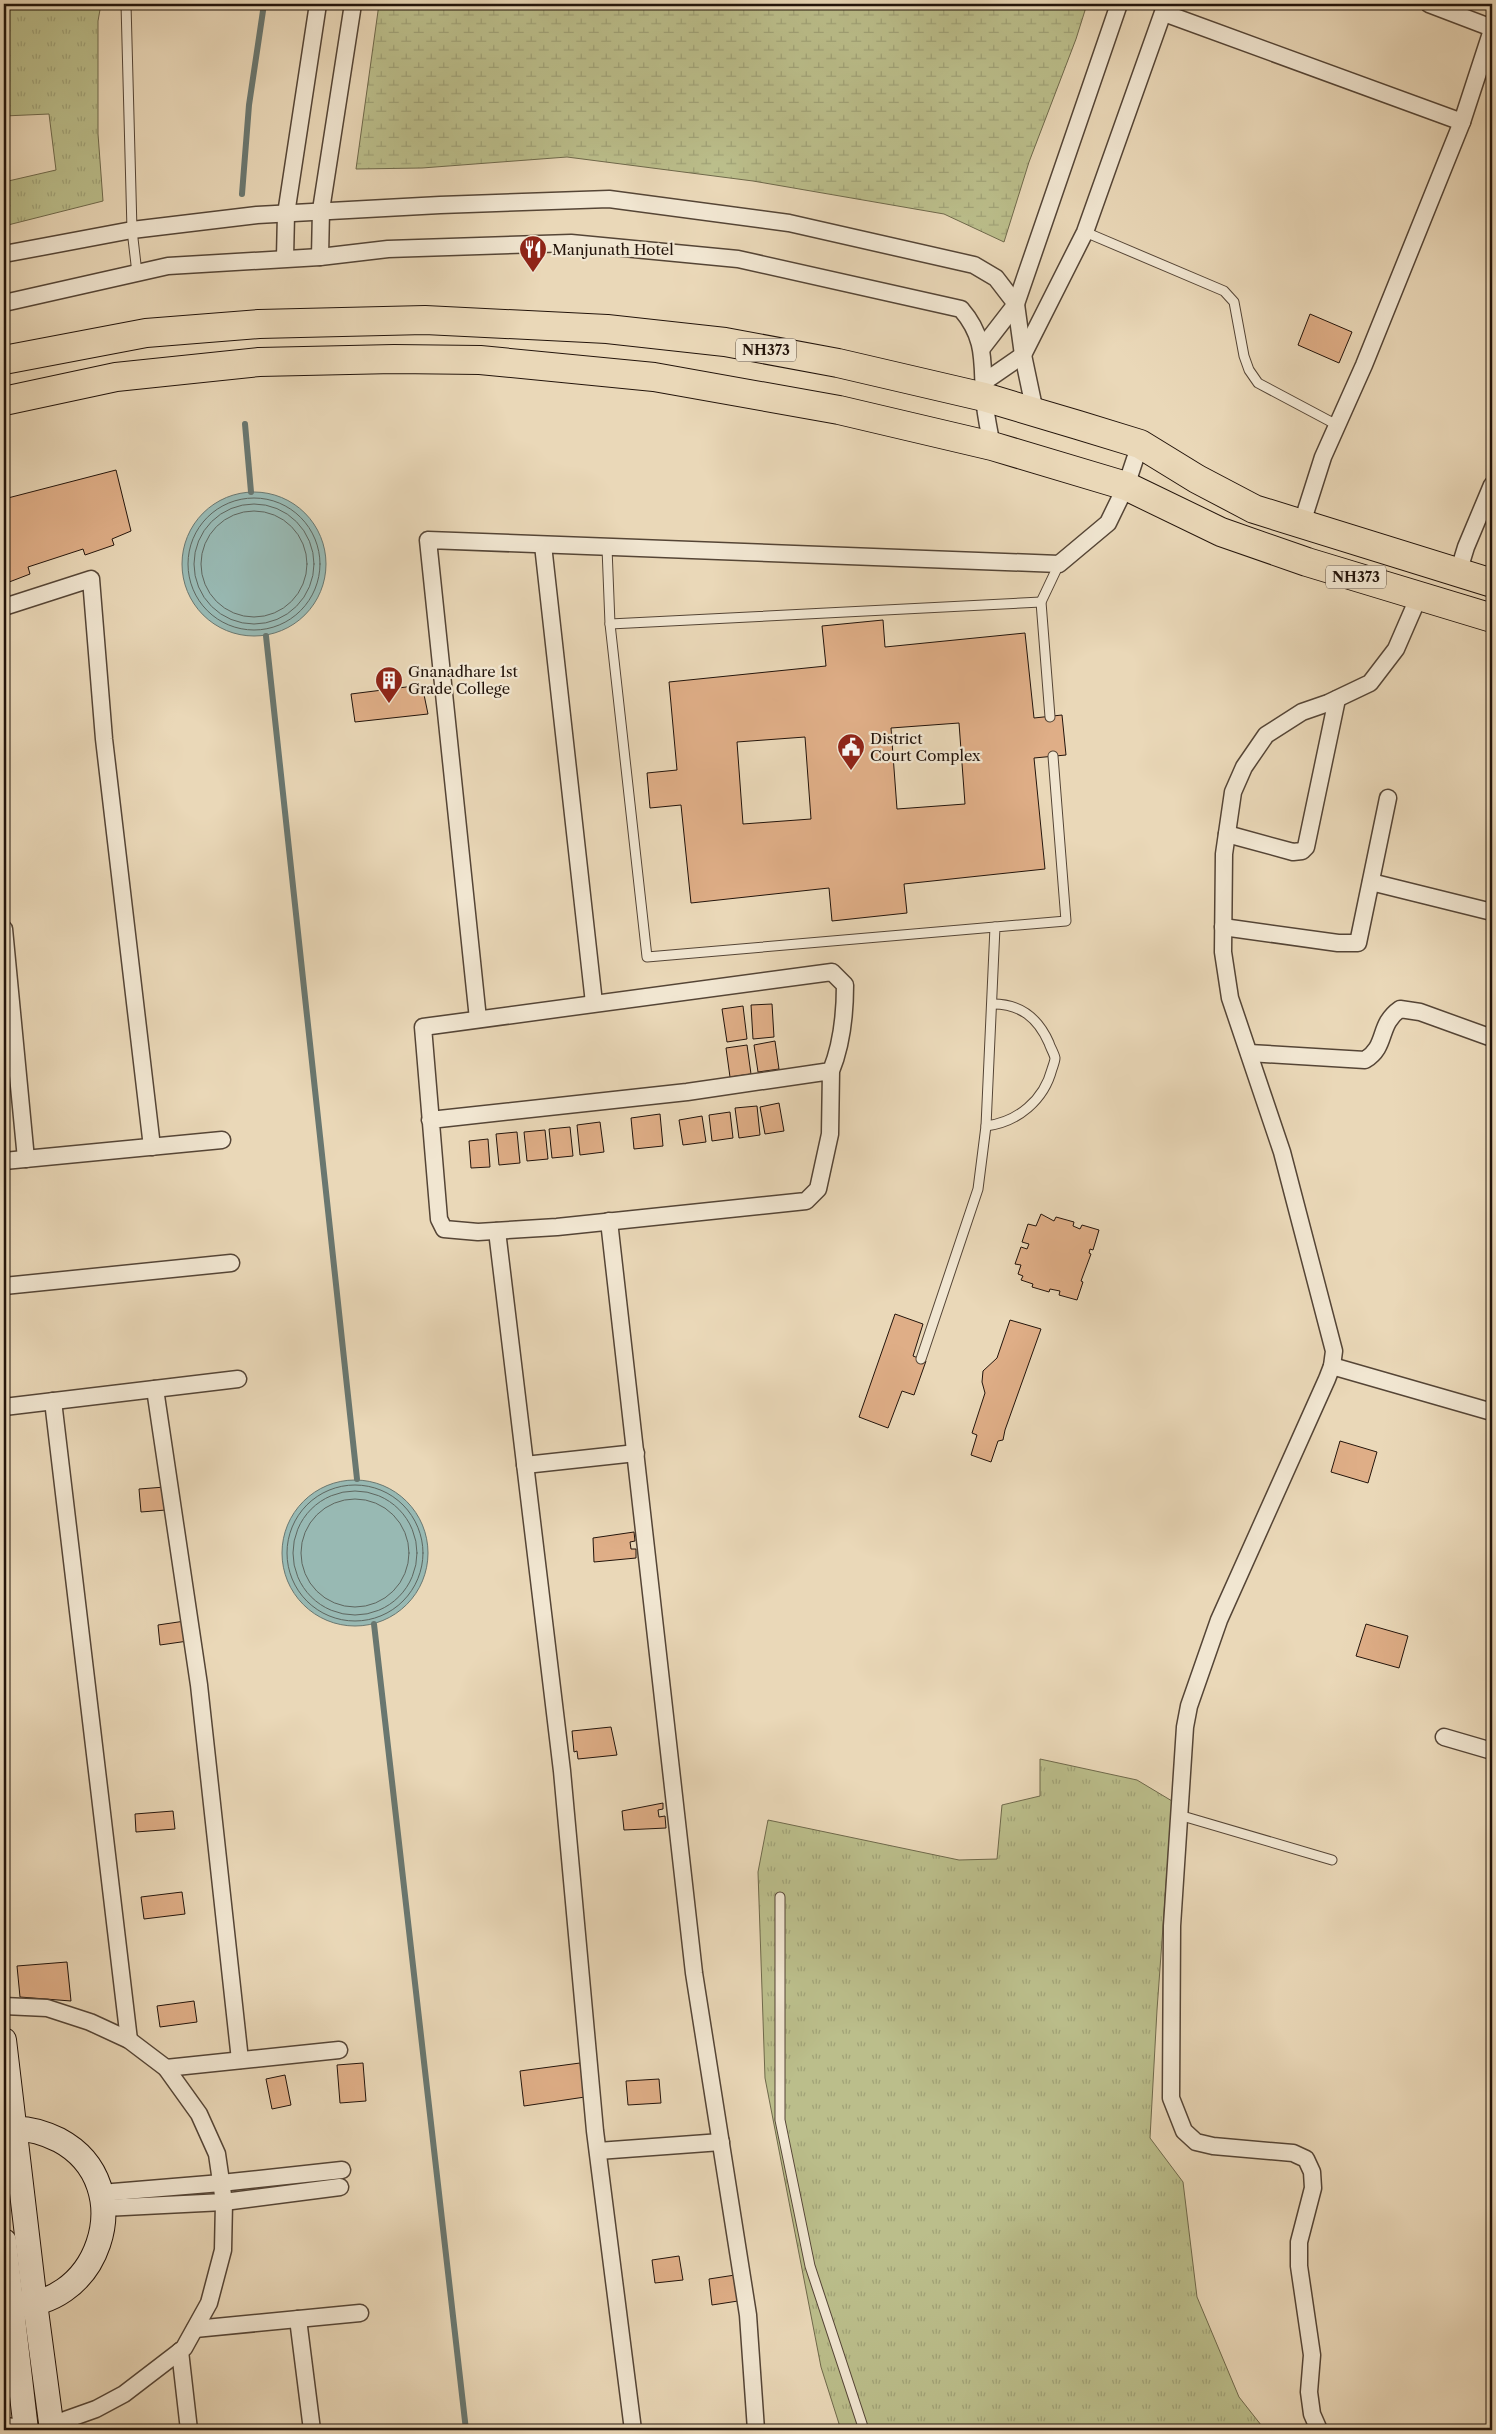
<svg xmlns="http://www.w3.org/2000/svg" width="1496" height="2434" font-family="'Libre Caslon Text',serif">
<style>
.grass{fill:url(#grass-tufts);stroke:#6f694b}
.wetland{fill:url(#wetland-marsh);stroke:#6f694b}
.water{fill:#98b9b3;stroke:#697770}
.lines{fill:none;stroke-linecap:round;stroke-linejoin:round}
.shore{stroke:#5e665f;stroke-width:1}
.stream{stroke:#697770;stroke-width:6}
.building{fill:#dfae87;stroke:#23140b;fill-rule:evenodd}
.lane-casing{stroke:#554536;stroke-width:11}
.street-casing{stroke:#554536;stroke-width:19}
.secondary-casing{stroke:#23140b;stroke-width:26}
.highway-casing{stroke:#23140b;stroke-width:30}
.lane{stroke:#f1e6d1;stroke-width:9}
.street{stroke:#f1e6d1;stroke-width:16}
.secondary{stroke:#f1e6d1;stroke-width:24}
.highway{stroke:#ead8b8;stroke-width:28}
.labels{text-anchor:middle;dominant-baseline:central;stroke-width:4.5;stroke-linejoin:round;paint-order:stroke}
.shield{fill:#f1e6d1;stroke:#615346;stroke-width:1}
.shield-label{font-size:14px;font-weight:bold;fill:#23140b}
.poi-label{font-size:15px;fill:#23140b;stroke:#f1e6d1;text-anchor:start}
</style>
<defs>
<pattern id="grass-tufts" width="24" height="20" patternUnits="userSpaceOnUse" patternTransform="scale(1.25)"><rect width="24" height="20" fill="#bbbe8b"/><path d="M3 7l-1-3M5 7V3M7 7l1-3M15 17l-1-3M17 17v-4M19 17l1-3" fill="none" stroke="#a0a277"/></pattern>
<pattern id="wetland-marsh" width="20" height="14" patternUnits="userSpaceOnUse" patternTransform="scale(1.25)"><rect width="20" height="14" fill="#bbbe8b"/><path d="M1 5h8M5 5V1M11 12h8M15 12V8" fill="none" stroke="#a0a277"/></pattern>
</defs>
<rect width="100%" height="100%" fill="#ead8b8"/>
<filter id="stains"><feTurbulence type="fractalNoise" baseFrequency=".004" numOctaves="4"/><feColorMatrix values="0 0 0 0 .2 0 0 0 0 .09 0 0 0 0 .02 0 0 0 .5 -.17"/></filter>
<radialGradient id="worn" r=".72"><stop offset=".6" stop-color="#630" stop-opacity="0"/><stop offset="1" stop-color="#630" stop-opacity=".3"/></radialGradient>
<g class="grass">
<path d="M4,4H101L98,21V134L103,201L4,226V182L56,170L49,114L4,116Z"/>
<path d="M1040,1759L1137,1780L1172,1801L1157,2010L1150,2138L1183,2182L1197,2297L1239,2397L1265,2430H841L821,2367L765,2078L758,1872L768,1820L959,1860L997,1859L1002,1805L1040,1796Z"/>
</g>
<path class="wetland" d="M379,4H1087L1076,39L1029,162L1004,242L944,214L753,181L567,157L422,168L356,169Z"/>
<g class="water">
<circle cx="254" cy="564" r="72"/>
<circle cx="355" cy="1553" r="73"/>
</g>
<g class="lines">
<g class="shore">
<circle cx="254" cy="564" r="66"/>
<circle cx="254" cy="564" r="60"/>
<circle cx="254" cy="564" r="53"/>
<circle cx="355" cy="1553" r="68"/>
<circle cx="355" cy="1553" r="62"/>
<circle cx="355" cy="1553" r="54"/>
</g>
<g class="stream">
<path d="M242,194L249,105L264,4"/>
<path d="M245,424L251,492"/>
<path d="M266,636L357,1479"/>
<path d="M374,1624L466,2430"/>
</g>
</g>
<g class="building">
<path d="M1310,314L1352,332L1339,363L1298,345Z"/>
<path d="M116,470L131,531L112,539L114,545L85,555L83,549L28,567L30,574L4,584V499Z"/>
<path d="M883,620L885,647L1025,633L1034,718L1062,715L1066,755L1034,758L1045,869L904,884L907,913L832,921L829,888L691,903L681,805L650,808L647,773L677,770L669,682L826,666L822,626ZM959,723L965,804L897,809L891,728ZM805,737L811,819L743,824L737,742Z"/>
<path d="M422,685L428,714L355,722L351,694Z"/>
<path d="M772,1004L774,1037L753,1039L751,1005Z"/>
<path d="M743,1006L747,1039L727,1042L722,1009Z"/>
<path d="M775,1041L779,1069L758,1072L754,1045Z"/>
<path d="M747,1045L751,1074L730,1077L726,1048Z"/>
<path d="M779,1103L784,1131L765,1134L760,1107Z"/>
<path d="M757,1106L760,1135L739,1138L735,1108Z"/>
<path d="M730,1112L733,1138L712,1141L709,1115Z"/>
<path d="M660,1114L663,1146L634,1149L631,1118Z"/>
<path d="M702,1116L706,1142L683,1145L679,1120Z"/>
<path d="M600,1122L604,1152L580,1155L577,1125Z"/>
<path d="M570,1127L573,1156L552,1158L549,1129Z"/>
<path d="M545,1130L548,1159L527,1161L524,1132Z"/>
<path d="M517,1132L520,1163L499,1165L496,1134Z"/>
<path d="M488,1139L490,1167L471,1168L469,1141Z"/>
<path d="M1041,1214L1054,1221L1056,1217L1074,1222L1073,1226L1080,1229L1082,1225L1099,1230L1093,1250L1090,1249L1089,1253L1091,1254L1081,1281L1083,1282L1077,1300L1059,1295L1060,1291L1050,1289L1049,1292L1032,1287L1033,1284L1021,1280L1023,1276L1018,1274L1021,1265L1015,1264L1021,1247L1027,1249L1029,1244L1022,1242L1028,1224L1036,1226Z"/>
<path d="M895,1314L923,1324L913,1356L926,1361L914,1395L902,1391L888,1428L859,1417Z"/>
<path d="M1010,1320L1041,1329L1005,1430L1003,1440L998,1441L991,1462L971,1455L977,1435L972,1433L985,1393L982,1382L983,1371L997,1358Z"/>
<path d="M1340,1441L1377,1452L1368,1483L1331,1472Z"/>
<path d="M165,1487L166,1510L141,1512L139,1489Z"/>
<path d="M634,1532L635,1541L630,1542L631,1549H636V1558L594,1562L593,1538Z"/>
<path d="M185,1621L188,1641L160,1645L158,1625Z"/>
<path d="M1366,1624L1408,1636L1399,1668L1356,1656Z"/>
<path d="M611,1727L617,1755L578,1759L577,1751L574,1752L572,1731Z"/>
<path d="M663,1803V1809L658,1810L659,1817L665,1816L666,1828L624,1830L622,1811Z"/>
<path d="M173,1811L175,1829L136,1832L135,1814Z"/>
<path d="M182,1892L185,1914L144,1919L141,1897Z"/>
<path d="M67,1962L71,2001L20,1997L17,1966Z"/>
<path d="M194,2001L197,2022L160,2027L157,2006Z"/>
<path d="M363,2063L366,2101L340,2103L337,2065Z"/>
<path d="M580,2063L585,2097L524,2106L520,2071Z"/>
<path d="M285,2075L291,2105L272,2109L266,2079Z"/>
<path d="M659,2079L661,2103L628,2105L626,2081Z"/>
<path d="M679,2256L683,2280L655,2283L652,2260Z"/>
<path d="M735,2275L738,2301L712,2305L709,2279Z"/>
</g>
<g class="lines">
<g class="lane-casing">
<g id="lane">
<path d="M126,4L132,230L137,273"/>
<path d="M1085,232L1224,291L1234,302L1244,356L1249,370L1258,383L1337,425"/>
<path d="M607,548L610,624L647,957L995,927"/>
<path d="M610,624L1041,602"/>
<path d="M1050,717L1041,602L1059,564"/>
<path d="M986,1126C1018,1122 1044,1100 1052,1069C1053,1066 1055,1061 1055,1058C1054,1053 1050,1047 1049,1043C1038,1018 1021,1004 993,1004"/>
<path d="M921,1359L978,1189L986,1126L995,927L1066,921L1053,756"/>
<path d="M1179,1815L1332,1860"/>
<path d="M780,1897V2120L810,2266L864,2430"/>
</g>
</g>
<g class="street-casing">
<g id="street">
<path d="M1429,4L1492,28"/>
<path d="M1164,13L1462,122"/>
<path d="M4,254L132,230L257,215L440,205L609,199L789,223L974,265L996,278L1016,304L1023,355L1035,412"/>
<path d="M320,257L321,210L353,4"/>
<path d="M285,258L286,214L318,4"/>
<path d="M4,303L168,266L320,257L388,249L571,243L738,259L961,309C986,338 982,361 984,396C985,413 989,430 992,446"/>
<path d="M982,348L1016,304L1119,4"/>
<path d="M984,382L1023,355L1085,232L1166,4"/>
<path d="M1302,523L1323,457L1364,365L1462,122L1492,30"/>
<path d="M543,545L594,1003"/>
<path d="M1458,573L1466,547L1492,485"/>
<path d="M4,607L91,579L104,739L152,1147"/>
<path d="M1227,834L1293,852L1302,851L1306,847L1337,699"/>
<path d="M1371,882L1492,912"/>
<path d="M1223,927L1338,943H1358L1388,798"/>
<path d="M4,929L26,1159"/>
<path d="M478,1019L428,540L1059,564L1108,523L1126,486L1140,444"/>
<path d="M1249,1053L1365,1060C1388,1046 1377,1025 1400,1009L1420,1012L1492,1038"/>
<path d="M430,1120L687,1092L831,1071C842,1044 845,1014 845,985L832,972L423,1027L439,1219L444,1229L478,1232L557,1227L806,1201L818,1189L830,1134L831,1071"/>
<path d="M4,1161L222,1140"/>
<path d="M609,1221L694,1973L748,2315L756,2430"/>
<path d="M497,1231L562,1771L595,2131L633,2430"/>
<path d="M4,1286L231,1263"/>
<path d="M1332,1366L1492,1412"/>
<path d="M155,1389L199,1685L240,2060"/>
<path d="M53,1401L129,2040"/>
<path d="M4,1407L238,1379"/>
<path d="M525,1465L636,1453"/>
<path d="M1444,1737L1492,1751"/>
<path d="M4,2006L47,2008L90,2022L129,2040L166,2068L199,2114L217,2154L224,2202L223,2250L209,2303L184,2348L124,2394L96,2409L51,2425"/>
<path d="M166,2068L339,2050"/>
<path d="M598,2151L721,2142"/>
<path d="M101,2193L221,2183L342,2170"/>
<path d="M104,2208L224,2202L340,2187"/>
<path d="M298,2319L312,2430"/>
<path d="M195,2329L360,2313"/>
<path d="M180,2351L189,2430"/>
<path d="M4,2426L26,2428"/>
<path d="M1319,2430L1312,2414L1309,2392L1312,2355L1299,2266V2242L1313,2188L1312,2172L1306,2159L1293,2153L1213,2146L1196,2142L1184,2131L1171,2098L1172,1926L1185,1727L1189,1706L1219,1620L1327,1379L1332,1366L1334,1351L1282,1152L1230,998L1223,952L1224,854L1233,792L1244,767L1266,735L1302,712L1328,703L1370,683L1396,649L1419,596"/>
</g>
</g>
<g class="secondary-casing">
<g id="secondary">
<path d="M4,2040L35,2303L52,2430"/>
<path d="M4,2130C23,2126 41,2131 59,2140C143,2185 98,2317 4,2304"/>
<path d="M4,2241L26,2430"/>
</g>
</g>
<g class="highway-casing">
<g id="highway">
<path d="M4,360L146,333L259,324L425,320L607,329L725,342L838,363L984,397L1078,425L1140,444L1197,479L1254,509L1492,583"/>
<path d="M4,401L116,377L259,362L394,359L480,360L654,377L839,410L992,446L1126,486L1221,532L1307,562L1492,618"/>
</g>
</g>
<use href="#lane" class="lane"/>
<use href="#street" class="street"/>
<use href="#secondary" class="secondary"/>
<use href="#highway" class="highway"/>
</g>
<defs>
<g id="restaurant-pin" transform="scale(1.4375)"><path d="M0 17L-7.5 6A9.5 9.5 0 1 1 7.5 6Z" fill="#8f2418" stroke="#f1e6d1"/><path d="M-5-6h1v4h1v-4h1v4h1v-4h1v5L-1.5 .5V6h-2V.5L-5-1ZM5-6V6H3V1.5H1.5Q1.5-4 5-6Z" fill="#fff"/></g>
<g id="building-pin" transform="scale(1.4375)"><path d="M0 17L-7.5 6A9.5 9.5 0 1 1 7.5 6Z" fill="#8f2418" stroke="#f1e6d1"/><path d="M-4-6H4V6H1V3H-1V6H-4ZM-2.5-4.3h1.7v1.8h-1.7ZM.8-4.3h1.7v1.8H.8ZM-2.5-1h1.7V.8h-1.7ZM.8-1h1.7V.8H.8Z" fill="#fff"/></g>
<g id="civic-pin" transform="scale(1.4375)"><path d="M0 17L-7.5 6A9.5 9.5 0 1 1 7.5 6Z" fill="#8f2418" stroke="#f1e6d1"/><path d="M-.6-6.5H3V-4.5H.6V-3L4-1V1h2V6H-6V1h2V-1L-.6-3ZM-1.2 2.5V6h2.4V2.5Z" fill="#fff"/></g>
</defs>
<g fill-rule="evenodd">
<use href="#restaurant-pin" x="533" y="249"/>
<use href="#building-pin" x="389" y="680"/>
<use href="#civic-pin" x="851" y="747"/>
</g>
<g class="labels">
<g class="shield">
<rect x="736" y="338.5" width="60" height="23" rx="4"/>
<rect x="1326" y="565.5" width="60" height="23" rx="4"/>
</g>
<g class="shield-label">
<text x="766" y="350">NH373</text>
<text x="1356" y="577">NH373</text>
</g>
<g class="poi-label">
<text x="552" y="249">Manjunath Hotel</text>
<text x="408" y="671">Gnanadhare 1st<tspan x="408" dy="17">Grade College</tspan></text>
<text x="870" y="738">District<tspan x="870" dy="17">Court Complex</tspan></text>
</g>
</g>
<rect width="1496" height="2434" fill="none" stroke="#ead8b8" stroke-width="20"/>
<rect x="5" y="5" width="1486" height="2424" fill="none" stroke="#23140b" stroke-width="2.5"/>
<rect x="10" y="10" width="1476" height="2414" fill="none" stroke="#23140b"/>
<rect width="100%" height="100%" filter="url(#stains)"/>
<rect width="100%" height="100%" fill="url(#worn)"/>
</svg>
